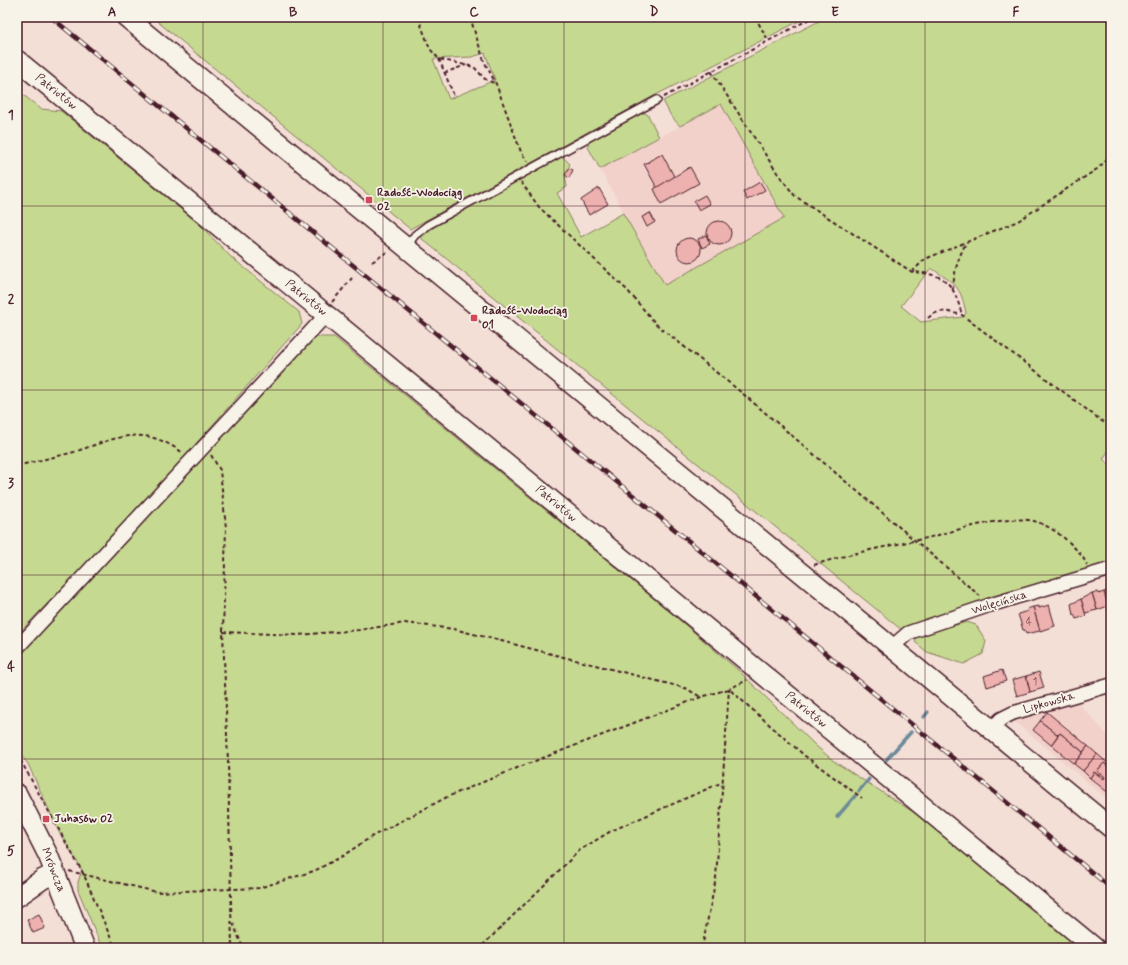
<svg xmlns="http://www.w3.org/2000/svg" width="1128" height="965" font-family="Mynerve,sans-serif">
<style>
.built{fill:#f2d1cb}
.green{fill:#c5da90;stroke:#887c5e;fill-rule:evenodd}
.lines{fill:none;stroke-linecap:round;stroke-linejoin:round}
.stream{stroke:#6d8a99;stroke-width:3.5}
.building{fill:#edb1af;stroke:#4a1f2b}
.lane-casing{stroke:#4a1f2b;stroke-width:10}
.street-casing{stroke:#4a1f2b;stroke-width:16}
.secondary-casing{stroke:#4a1f2b;stroke-width:22}
.path{stroke:#4a1f2b;stroke-width:2;stroke-dasharray:4 3;stroke-linecap:butt}
.lane{stroke:#f7f3e8;stroke-width:7}
.street{stroke:#f7f3e8;stroke-width:13}
.secondary{stroke:#f7f3e8;stroke-width:19}
.rail-casing{stroke:#4a1f2b;stroke-width:4.5}
.rail{stroke:#f7f3e8;stroke-width:3;stroke-dasharray:9;stroke-linecap:butt}
.grid{fill:none;stroke:#4a1f2b;stroke-width:1;stroke-opacity:0.55}
.poi-dot{fill:#d1495b;stroke:#f7f3e8;stroke-width:1.5}
.labels{text-anchor:middle;dominant-baseline:central;stroke-width:3.5;stroke-linejoin:round;paint-order:stroke}
.number-label{font-size:10px;fill:#73444c}
.street-label{font-size:12px;fill:#4a1f2b;stroke:#f7f3e8}
.poi-label{font-size:12px;font-weight:bold;fill:#4a1f2b;stroke:#f7f3e8;text-anchor:start}
.neatline{fill:none;stroke:#4a1f2b;stroke-width:1.5}
.grid-label{font-size:13px;text-anchor:middle;font-weight:bold;fill:#4a1f2b}
</style>
<rect width="100%" height="100%" fill="#f4dfd7"/>
<filter id="ink" filterUnits="userSpaceOnUse"><feTurbulence type="fractalNoise" baseFrequency=".025" numOctaves="2"/><feDisplacementMap in="SourceGraphic" scale="8" xChannelSelector="R" yChannelSelector="G"/><feConvolveMatrix kernelMatrix="1 2 1 2 8 2 1 2 1" color-interpolation-filters="sRGB"/></filter>
<g filter="url(#ink)">
<g class="built">
<path d="M721,104L784,219L664,285L600,169Z"/>
<path d="M1077,701L1111,739V802L1013,720Z"/>
</g>
<g class="green">
<path d="M152,17H807L652,97L410,229ZM485,53L495,80L449,99L433,59L472,57Z"/>
<path d="M827,17H1111V447L1103,459L1111,466V565L903,631L421,238L435,226L562,156L570,164L565,175L567,187L557,193L581,237L623,213L665,285L784,218L721,104L680,126L671,116L663,101ZM931,268C955,284 960,284 966,313L963,317L921,322L901,306Z"/>
<path d="M17,90L41,109L61,111L199,224L231,257L299,312L302,324L131,517L17,635Z"/>
<path d="M643,112L648,115L659,137L600,169L588,147L589,141Z"/>
<path d="M315,337H334L669,611L738,670L816,746L835,762L921,817L1085,948H102L78,890V882L82,870L60,834L28,764L17,750V659Z"/>
<path d="M967,622L976,625L986,641L983,654L964,664L927,652L915,642L918,635Z"/>
</g>
<g class="lines">
<g class="stream">
<path d="M924,717L928,712"/>
<path d="M886,760L911,732"/>
<path d="M859,791L869,779"/>
<path d="M837,817L855,796"/>
</g>
</g>
<g class="building">
<path d="M662,154L675,178L657,188L644,164L648,162V163L649,161Z"/>
<path d="M690,167L699,183L661,204L654,189Z"/>
<path d="M569,168L573,170L569,178L565,175Z"/>
<path d="M760,182L765,190L747,200L743,192Z"/>
<path d="M599,188L608,204L589,215L581,200Z"/>
<path d="M705,195L710,204L699,210L694,201Z"/>
<path d="M650,213L655,222L647,227L642,217Z"/>
<circle cx="719" cy="233" r="12"/>
<path d="M706,235L710,244L702,248L698,239Z"/>
<circle cx="689" cy="250" r="12"/>
<path d="M1109,590L1111,592V608H1109L1104,592Z"/>
<path d="M1097,592L1098,594L1104,592L1108,606L1097,610L1092,593Z"/>
<path d="M1092,593L1097,610L1085,613L1081,599Z"/>
<path d="M1081,599L1086,616L1076,619L1074,614L1073,615L1071,604Z"/>
<path d="M1049,605L1055,626L1040,631L1033,607L1039,606V608Z"/>
<path d="M1033,607L1040,631L1026,634L1025,630H1023L1018,614L1028,611L1027,609Z"/>
<path d="M1002,670L1006,681L987,687L984,676Z"/>
<path d="M1039,672L1044,688L1030,692L1026,676Z"/>
<path d="M1026,676L1030,692L1017,696L1012,680Z"/>
<path d="M1047,712L1088,746L1083,752L1060,733L1058,735L1040,721Z"/>
<path d="M1040,721L1058,735L1051,745L1033,730Z"/>
<path d="M1060,733L1083,752L1074,764L1051,745Z"/>
<path d="M1088,746L1097,754L1083,771L1074,764Z"/>
<path d="M1097,754L1111,766V769L1104,763L1097,771L1105,777L1104,779L1094,772L1090,778L1083,771Z"/>
<path d="M1104,763L1111,769V795L1090,778L1094,772L1104,779L1105,777L1097,771Z"/>
<path d="M39,914L45,928L33,933L27,920Z"/>
</g>
<g class="lines">
<g class="lane-casing">
<path id="lane" d="M406,247L415,235L428,225L657,100"/>
</g>
<g class="street-casing">
<g id="street">
<path d="M892,647L908,633L990,605L1111,569"/>
<path d="M17,648L326,315"/>
<path d="M991,729L1001,719L1013,713L1111,685"/>
</g>
</g>
<g class="secondary-casing">
<g id="secondary">
<path d="M126,17L1111,828"/>
<path d="M17,60L1095,948"/>
<path d="M17,794L48,855L85,948"/>
<path d="M17,897L43,879L55,873"/>
</g>
</g>
<g class="path">
<path d="M418,17L430,49L439,59L474,67L485,79L494,83"/>
<path d="M470,17L484,61L496,84L521,152L528,162"/>
<path d="M755,17L768,40"/>
<path d="M439,59L454,96"/>
<path d="M711,71L778,174L795,196L912,272C946,274 953,282 962,315"/>
<path d="M444,73L466,65"/>
<path d="M664,97L813,17"/>
<path d="M521,182L539,207L627,290L656,324L742,393L980,596"/>
<path d="M372,262L389,251"/>
<path d="M912,272L925,259L1018,221L1097,169L1111,156"/>
<path d="M953,289C954,272 958,258 966,243"/>
<path d="M332,302L352,278"/>
<path d="M928,318C939,308 949,312 962,315L1111,428"/>
<path d="M211,455L220,470L226,528L223,632L228,762L232,948"/>
<path d="M17,466C36,461 55,457 74,452C117,438 141,423 183,453"/>
<path d="M814,565C851,553 889,546 927,538C954,531 1011,513 1037,522C1054,527 1080,549 1087,565"/>
<path d="M223,632L297,635L359,630L405,623L454,629L685,688L701,697"/>
<path d="M17,754L84,875L115,948"/>
<path d="M69,871L157,892L259,888L314,871L341,857L371,837L447,797L517,768L701,697L729,689L805,756L862,798"/>
<path d="M233,923L243,948"/>
<path d="M476,948L482,946L580,850L611,831L723,782"/>
<path d="M702,948L716,878L729,689L747,680"/>
</g>
<use href="#lane" class="lane"/>
<use href="#street" class="street"/>
<use href="#secondary" class="secondary"/>
<g class="rail-casing">
<path id="rail" d="M51,17L1111,888"/>
</g>
<use href="#rail" class="rail"/>
</g>
</g>
<path class="grid" d="M203,17V948M383,17V948M564,17V948M745,17V948M925,17V948M17,206H1111M17,390H1111M17,575H1111M17,759H1111"/>
<g class="poi-dot">
<rect x="365" y="196" width="8" height="8" rx="2"/>
<rect x="470" y="314" width="8" height="8" rx="2"/>
<rect x="42" y="815" width="8" height="8" rx="2"/>
</g>
<g class="labels">
<g class="number-label">
<text x="1029" y="622">4</text>
<text x="1035" y="682">1</text>
</g>
<g class="street-label">
<text transform="translate(56 92) rotate(39)">Patriotów</text>
<text transform="translate(306 298) rotate(39)">Patriotów</text>
<text transform="translate(556 504) rotate(40)">Patriotów</text>
<text transform="translate(999 603) rotate(-17)">Wolęcińska</text>
<text transform="translate(1049 703) rotate(-16)">Lipkowska</text>
<text transform="translate(806 710) rotate(39)">Patriotów</text>
<text transform="translate(53 870) rotate(68)">Mrówcza</text>
</g>
<g class="poi-label">
<text x="377" y="193">Radość-Wodociąg<tspan x="377" dy="14">02</tspan></text>
<text x="482" y="311">Radość-Wodociąg<tspan x="482" dy="14">01</tspan></text>
<text x="54" y="819">Juhasów 02</text>
</g>
</g>
<rect width="1128" height="965" fill="none" stroke="#f7f3e8" stroke-width="44"/>
<rect x="22" y="22" width="1084" height="921" class="neatline"/>
<g class="grid-label">
<text x="112" y="16">A</text>
<text x="293" y="16">B</text>
<text x="474" y="16">C</text>
<text x="654" y="16">D</text>
<text x="835" y="16">E</text>
<text x="1016" y="16">F</text>
<text x="11" y="119">1</text>
<text x="11" y="303">2</text>
<text x="11" y="487">3</text>
<text x="11" y="671">4</text>
<text x="11" y="855">5</text>
</g>
</svg>
